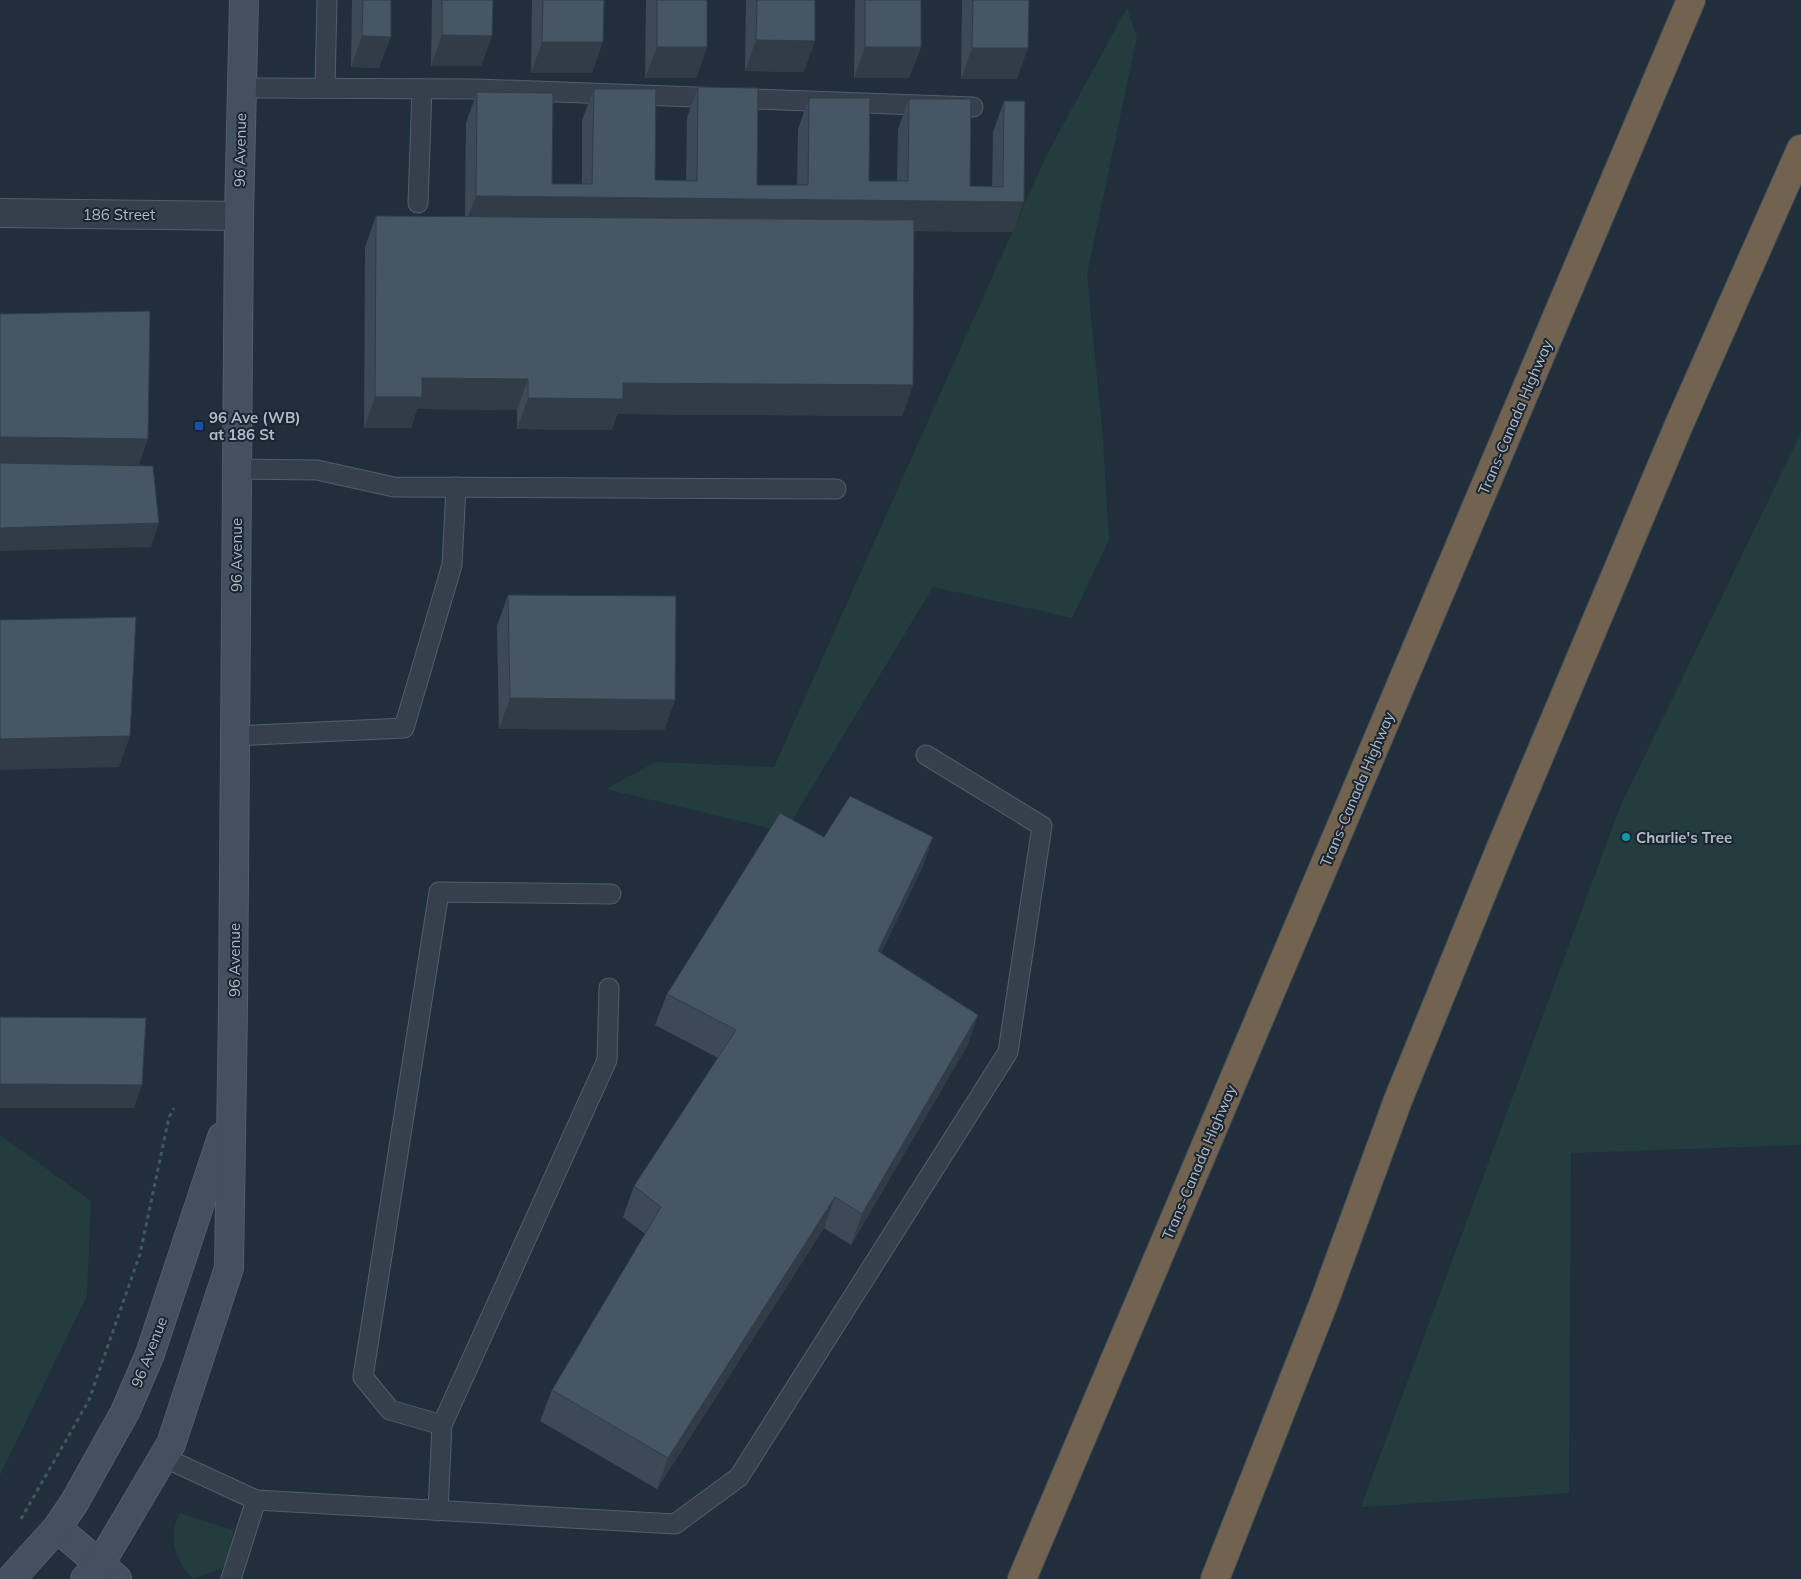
<svg xmlns="http://www.w3.org/2000/svg" width="1801" height="1579" font-family="Mulish,sans-serif">
<style>
.green{fill:#233c3d}
.lines{fill:none;stroke-linecap:round;stroke-linejoin:round}
.lane-casing{stroke:#535e6a;stroke-width:21}
.street-casing{stroke:#535e6a;stroke-width:30}
.secondary-casing{stroke:#535e6a;stroke-width:30}
.highway-casing{stroke:#404b57;stroke-width:30}
.path{stroke:#40595a;stroke-width:3;stroke-dasharray:4 4;stroke-linecap:butt}
.lane{stroke:#35404c;stroke-width:19}
.street{stroke:#35404c;stroke-width:28}
.secondary{stroke:#42505f;stroke-width:28}
.highway{stroke:#726351;stroke-width:28}
.wall{fill:#3c4a57}
.shaded-wall{fill:#313c47}
.building{fill:#465665;stroke:#313c47}
.transit-dot{fill:#1a4fb4;stroke:#1a2531;stroke-width:2}
.culture-dot{fill:#0f9aa8;stroke:#1a2531;stroke-width:2}
.labels{text-anchor:middle;dominant-baseline:central;stroke-width:4;stroke-linejoin:round;paint-order:stroke}
.street-label{font-size:15px;fill:#b0bbc8;stroke:#1a2531}
.poi-label{font-size:15px;font-weight:bold;fill:#b0bbc8;stroke:#1a2531;text-anchor:start}
</style>
<rect width="100%" height="100%" fill="#212f3c"/>
<g class="green">
<path d="M1127,8L1137,37L1087,274L1103,439L1109,540L1072,618L933,587L785,832L606,789L656,762L774,767L1046,156Z"/>
<path d="M1801,433V1145L1571,1153L1569,1493L1361,1507L1620,807Z"/>
<path d="M0,1135L91,1201L87,1296L0,1475Z"/>
<path d="M180,1513L233,1530L232,1560L222,1568L193,1579C175,1560 167,1537 180,1513Z"/>
</g>
<g class="lines">
<g class="lane-casing">
<g id="lane">
<path d="M242,88L477,89L973,107"/>
<path d="M325,88L327,0"/>
<path d="M418,203L422,89"/>
<path d="M237,469L317,470L394,487L836,489"/>
<path d="M235,736L404,728L452,565L456,487"/>
<path d="M442,1425L390,1410L363,1377L439,892L611,894"/>
<path d="M163,1457L256,1500L675,1524L739,1477L1008,1052L1042,826L926,755"/>
<path d="M438,1511L442,1425L607,1060L609,988"/>
<path d="M231,1579L256,1500"/>
</g>
</g>
<g class="street-casing">
<path id="street" d="M0,213L239,216"/>
</g>
<g class="secondary-casing">
<g id="secondary">
<path d="M57,1528L117,1579"/>
<path d="M11,1579L57,1528L74,1503L125,1412L150,1354L222,1137"/>
<path d="M85,1579L100,1564L171,1444L229,1268L233,1008L239,216L244,0"/>
</g>
</g>
<g class="highway-casing">
<g id="highway">
<path d="M1022,1579L1691,0"/>
<path d="M1215,1579L1324,1302L1398,1100L1501,847L1678,427L1801,149"/>
</g>
</g>
<path class="path" d="M21,1519L89,1400L140,1254L169,1117L174,1108"/>
<use href="#lane" class="lane"/>
<use href="#street" class="street"/>
<use href="#secondary" class="secondary"/>
<use href="#highway" class="highway"/>
</g>
<g class="wall">
<path d="M352,0H391L379,68L351,67Z"/>
<path d="M432,0H493L492,36L481,66H431Z"/>
<path d="M532,0H604L592,73H531Z"/>
<path d="M646,0H707V47L696,78H645Z"/>
<path d="M746,0H815L804,72L745,71Z"/>
<path d="M855,0H921V47L909,78H854Z"/>
<path d="M962,0H1029L1017,79H961Z"/>
<path d="M698,87L757,185H797L798,129L809,98L869,181H897L898,129L909,99L970,186L992,187L993,132L1004,101L1013,232L914,231L913,385L902,416L617,414L612,430L517,429V410L417,409L411,428H364L365,247L376,216L465,217L466,123L477,92L552,184H582V120L594,89L655,180L686,181L687,118Z"/>
<path d="M508,595L675,700L664,730L499,729L497,626Z"/>
<path d="M824,837H933L922,868L881,953L978,1015L967,1046L851,1245L824,1228L657,1489L540,1421L552,1390L645,1234L623,1217L634,1186L718,1058L655,1025L667,994Z"/>
</g>
<g class="shaded-wall">
<path d="M442,35L492,36L481,66H431Z"/>
<path d="M362,36L391,37L379,68L351,67Z"/>
<path d="M756,40L815,41L804,72L745,71Z"/>
<path d="M542,42H603L592,73H531Z"/>
<path d="M657,47H707L696,78H645Z"/>
<path d="M865,47H921L909,78H854Z"/>
<path d="M972,48H1028L1017,79H961Z"/>
<path d="M476,196L1024,202L1013,232L464,227Z"/>
<path d="M422,378L528,379L517,410L417,409L411,428H364L375,397Z"/>
<path d="M623,383L913,385L902,416L617,414L612,430L517,429L528,398Z"/>
<path d="M0,437L148,439L137,470L0,468Z"/>
<path d="M159,523L151,547L0,551V528Z"/>
<path d="M510,698L675,700L664,730L499,729Z"/>
<path d="M130,736L119,767L0,770V739Z"/>
<path d="M933,837L922,868L867,982L878,951Z"/>
<path d="M978,1015L967,1046L851,1245L862,1214Z"/>
<path d="M0,1084L142,1085L134,1108H0Z"/>
<path d="M835,1197L824,1228L657,1489L668,1458Z"/>
</g>
<g class="building">
<path d="M363,0H391V37L362,36Z"/>
<path d="M442,0H493L492,36L442,35Z"/>
<path d="M543,0H604L603,42H542Z"/>
<rect x="657" y="0" width="50" height="47"/>
<path d="M757,0H815V41L756,40Z"/>
<rect x="865" y="0" width="56" height="47"/>
<path d="M973,0H1029L1028,48H972Z"/>
<path d="M698,87L758,88L757,185H808L809,98H870L869,181H908L909,99H971L970,186L1003,187L1004,101H1025L1024,202L476,196L477,92L553,93L552,184H592L594,89H656L655,180L697,181Z"/>
<path d="M376,216L914,220L913,385L623,383V399L528,398V379L422,378V397H375Z"/>
<path d="M150,311L148,439L0,437V314Z"/>
<path d="M0,463L153,466L159,523L0,528Z"/>
<path d="M508,595L676,596L675,700L510,698Z"/>
<path d="M136,617L130,736L0,739V620Z"/>
<path d="M850,796L933,837L878,951L978,1015L862,1214L835,1197L668,1458L552,1390L661,1207L634,1186L736,1030L667,994L780,813L824,837Z"/>
<path d="M0,1017L146,1018L142,1085L0,1084Z"/>
</g>
<rect class="transit-dot" x="194" y="421" width="10" height="10" rx="2.5"/>
<circle class="culture-dot" cx="1626" cy="837" r="5"/>
<g class="labels">
<g class="street-label">
<text transform="translate(240 150) rotate(-89)">96 Avenue</text>
<text x="119" y="214">186 Street</text>
<text transform="translate(1515 417) rotate(-67)">Trans-Canada Highway</text>
<text transform="translate(236 555) rotate(-90)">96 Avenue</text>
<text transform="translate(1357 789) rotate(-67)">Trans-Canada Highway</text>
<text transform="translate(234 960) rotate(-90)">96 Avenue</text>
<text transform="translate(1199 1162) rotate(-67)">Trans-Canada Highway</text>
<text transform="translate(149 1352) rotate(-69)">96 Avenue</text>
</g>
<g class="poi-label">
<text x="209" y="417">96 Ave (WB)<tspan x="209" dy="17">at 186 St</tspan></text>
<text x="1636" y="837">Charlie's Tree</text>
</g>
</g>
</svg>
